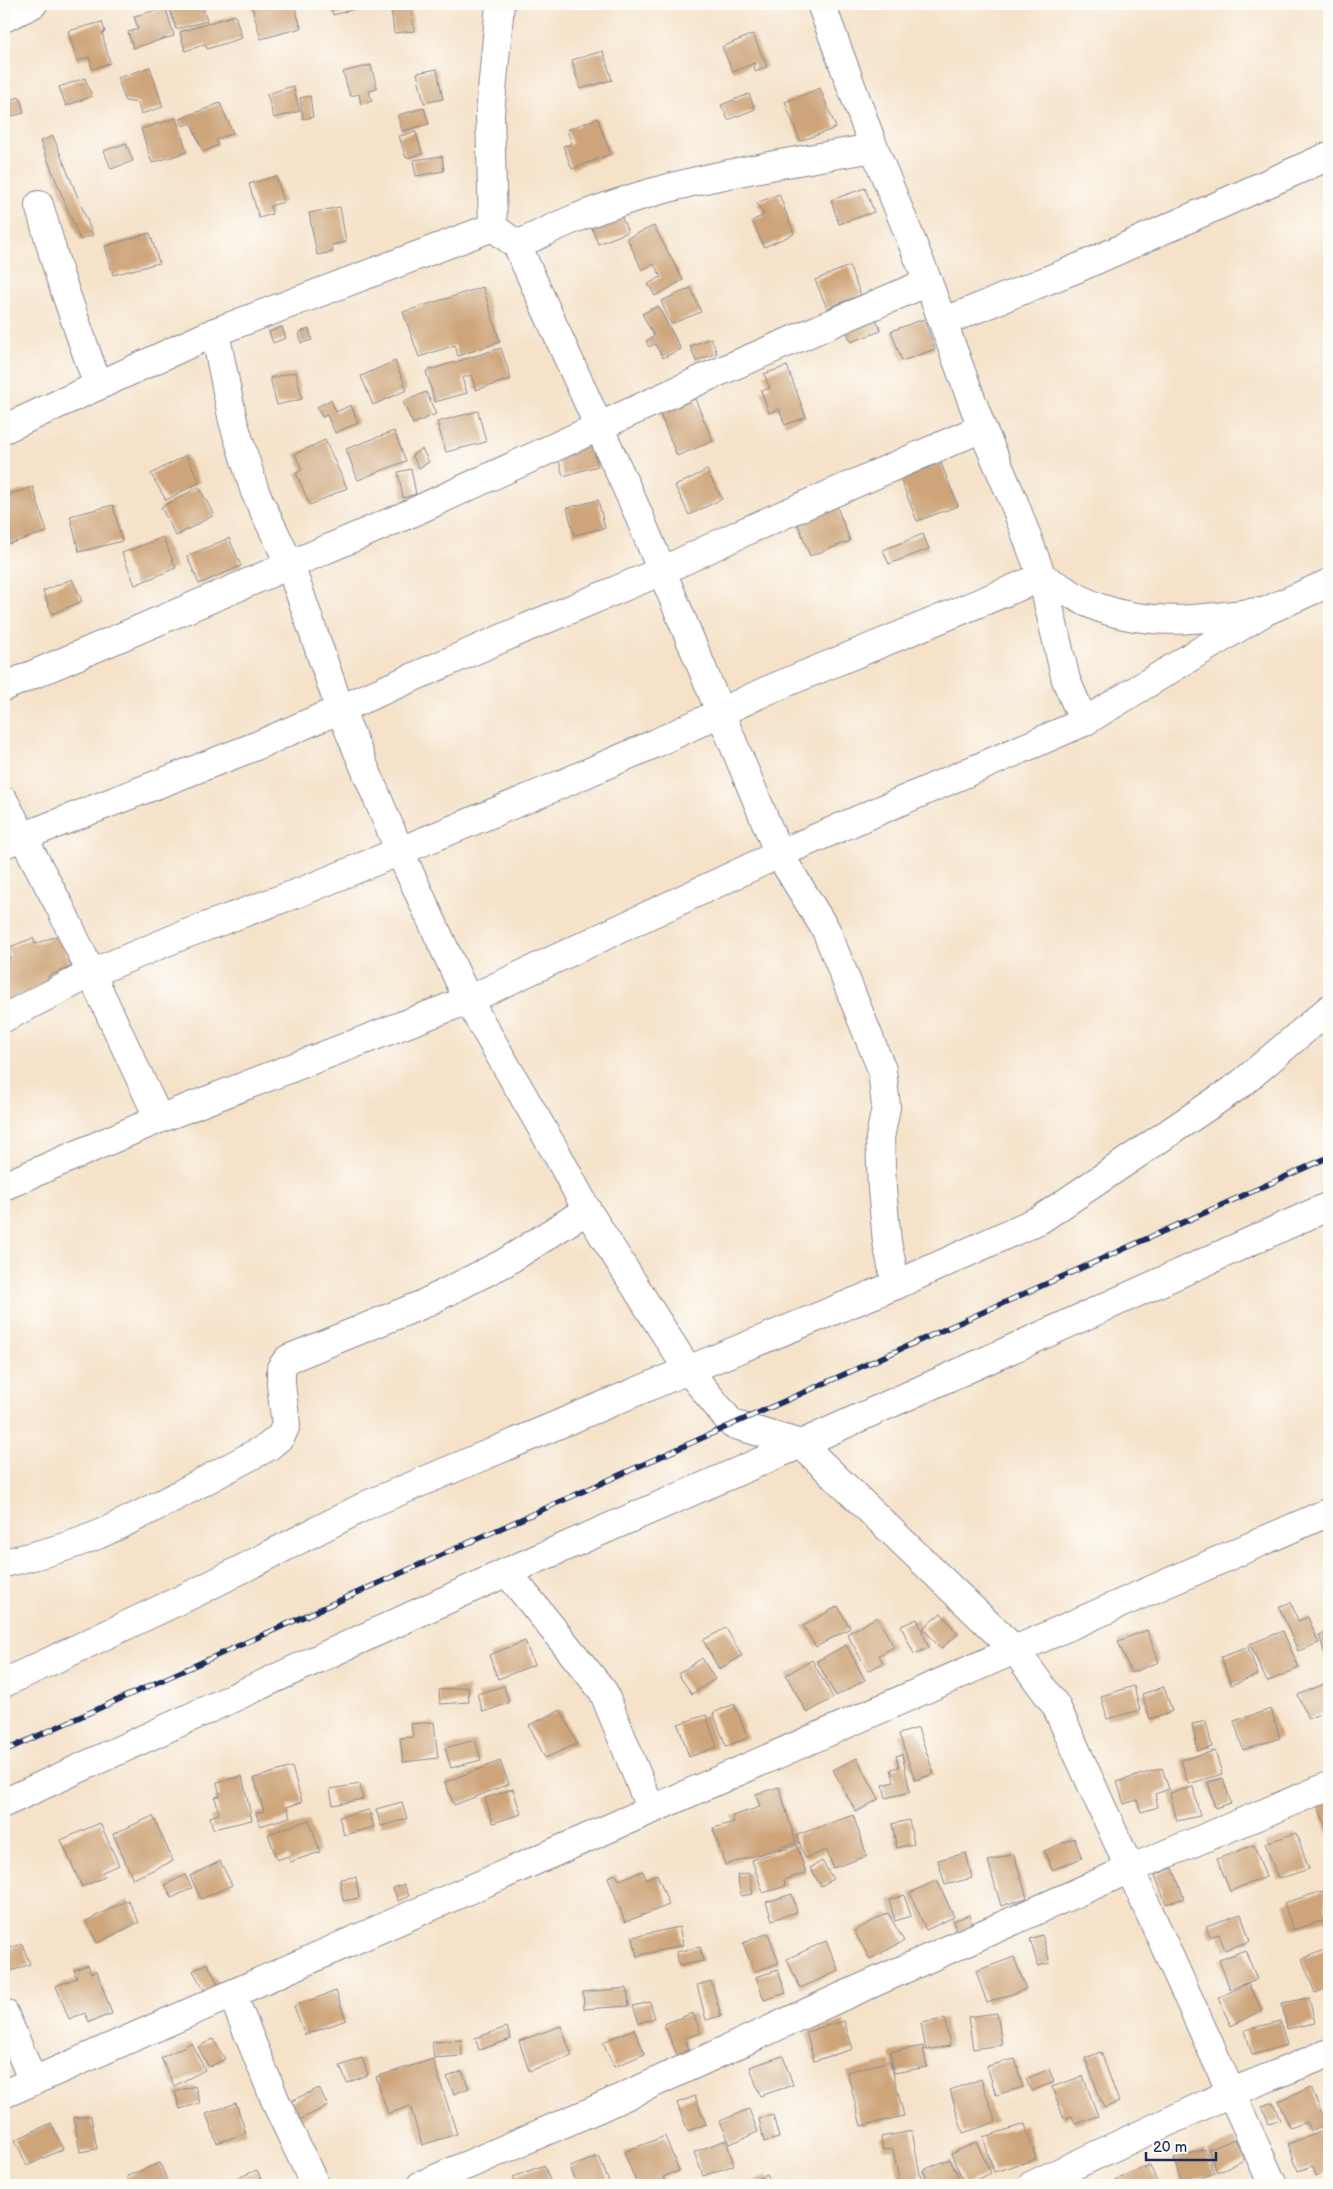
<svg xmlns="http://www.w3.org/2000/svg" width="1333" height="2189" font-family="'Balsamiq Sans',sans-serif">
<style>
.building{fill:#cea57a}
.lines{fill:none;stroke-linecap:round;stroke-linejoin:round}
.minor-casing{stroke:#888894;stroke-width:30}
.minor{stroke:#fff;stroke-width:28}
.rail-casing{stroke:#1b2f5e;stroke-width:5.5}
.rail{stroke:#fdfcf7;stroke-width:4;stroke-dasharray:11;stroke-linecap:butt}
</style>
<rect width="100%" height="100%" fill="#fdfcf7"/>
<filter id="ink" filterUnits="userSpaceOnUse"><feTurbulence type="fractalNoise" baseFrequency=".02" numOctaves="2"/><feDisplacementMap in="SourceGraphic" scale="10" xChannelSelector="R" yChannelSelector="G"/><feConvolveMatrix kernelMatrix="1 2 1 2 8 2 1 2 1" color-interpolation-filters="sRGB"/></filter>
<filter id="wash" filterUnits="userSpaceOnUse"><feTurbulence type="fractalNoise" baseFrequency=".0096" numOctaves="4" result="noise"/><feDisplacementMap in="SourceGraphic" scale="20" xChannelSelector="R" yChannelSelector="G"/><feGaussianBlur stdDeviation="1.12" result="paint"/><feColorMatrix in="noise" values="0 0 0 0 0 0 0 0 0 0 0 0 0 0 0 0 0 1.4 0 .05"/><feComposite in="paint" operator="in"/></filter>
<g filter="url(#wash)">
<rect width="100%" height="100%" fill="#f5e2c9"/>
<g id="blocks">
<g class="building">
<path d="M168,4H202L207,21L176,29Z"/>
<path d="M251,4H294L301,28L261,39Z"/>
<path d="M330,4H361L362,7L333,15Z"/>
<path d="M411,5L414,31L394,33L391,7Z"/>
<path d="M166,8L174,36L133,48L128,32L138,29L134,16Z"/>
<path d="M235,15L242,38L207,49L206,44L185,51L180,32Z"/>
<path d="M102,22L105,32L102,33L110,63L92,69L89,57L77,61L68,31Z"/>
<path d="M753,34L767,67L755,72L754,63L733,72L722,47Z"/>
<path d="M603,51L612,80L580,89L572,60Z"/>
<path d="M371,65L377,89L369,91L372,101L361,104L359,94L350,96L343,72Z"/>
<path d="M150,67L163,107L141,114L138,103L125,101L118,78Z"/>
<path d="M437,69L443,99L424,103L417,73Z"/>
<path d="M85,78L92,96L66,106L59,87Z"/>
<path d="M293,86L300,111L274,118L267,94Z"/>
<path d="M820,88L836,128L800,141L785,102Z"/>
<path d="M749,94L755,109L728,120L721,105Z"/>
<path d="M310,96L313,117L303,119L300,98Z"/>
<path d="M20,97L24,113L4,118V101Z"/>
<path d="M220,103L233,133L216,140L218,145L203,152L191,123L183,126L180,119Z"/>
<path d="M424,108L429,124L402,131L398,115Z"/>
<path d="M176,118L187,152L152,163L141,129Z"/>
<path d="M597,118L611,154L572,169L563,146L572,144L567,130Z"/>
<path d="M416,132L422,154L406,158L399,136Z"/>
<path d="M53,136L93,235L80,240L40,141Z"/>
<path d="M126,143L133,161L111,169L104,151Z"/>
<path d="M442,156L444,171L416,176L413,160Z"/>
<path d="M276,176L284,202L270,206L272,214L259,218L249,184Z"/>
<path d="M865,188L874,212L839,224L831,200Z"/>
<path d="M779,194L794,234L764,247L752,221L764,215L757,203Z"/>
<path d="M340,207L346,242L332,245L333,252L317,255L309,213Z"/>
<path d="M619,211L628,232L598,244L590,223Z"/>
<path d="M654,226L683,280L655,296L648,284L661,277L654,264L642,270L627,238Z"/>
<path d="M150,233L159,263L113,275L105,246Z"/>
<path d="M849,266L861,295L827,308L815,280Z"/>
<path d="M483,287L500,342L458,356L455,345L419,357L403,312Z"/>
<path d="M691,288L701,312L671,324L661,301Z"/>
<path d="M658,306L681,349L663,358L655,344L649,347L646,341L654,336L642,314Z"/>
<path d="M873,311L881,331L851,342L843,323Z"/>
<path d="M924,319L935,349L902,361L891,331Z"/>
<path d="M282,327L286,338L273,343L269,332Z"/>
<path d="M309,329L312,340L301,343L299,332Z"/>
<path d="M711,338L717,353L696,361L690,346Z"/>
<path d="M501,348L511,379L476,390L471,375L462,378L467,393L435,402L426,371Z"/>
<path d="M395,361L407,390L373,405L361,376Z"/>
<path d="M787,366L806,417L785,425L779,409L769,413L761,391L770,388L764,374Z"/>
<path d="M296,372L302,399L277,405L270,378Z"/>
<path d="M426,392L436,414L413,424L403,402Z"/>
<path d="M695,399L713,441L677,456L660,414Z"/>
<path d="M331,400L336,412L351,405L358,423L335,433L327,415L322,417L317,407Z"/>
<path d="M478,411L486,442L446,452L437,422Z"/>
<path d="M394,431L406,461L358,480L346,449Z"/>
<path d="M325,440L347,488L310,505L296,473L302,470L295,454Z"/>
<path d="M591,440L598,466L563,476L556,450Z"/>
<path d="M422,449L429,462L419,468L412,455Z"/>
<path d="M186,455L200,482L166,500L151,474Z"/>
<path d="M941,463L958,506L917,521L900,478Z"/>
<path d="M411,469L416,494L403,498L398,472Z"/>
<path d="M707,470L722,499L689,515L675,486Z"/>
<path d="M33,487L47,532L8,544L4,530V496Z"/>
<path d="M199,487L214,515L176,536L161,507Z"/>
<path d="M598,500L605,528L574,535L567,508Z"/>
<path d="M836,504L850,541L810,556L796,519Z"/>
<path d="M113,505L122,541L79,552L70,516Z"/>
<path d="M923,534L929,549L889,564L883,550Z"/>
<path d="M163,537L176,568L135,585L122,553Z"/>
<path d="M229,538L241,566L199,584L187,556Z"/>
<path d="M72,579L82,601L52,614L43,591Z"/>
<path d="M59,935L71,967L48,976L51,984L4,1002V960L11,958L7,948L33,938L35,944Z"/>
<path d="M1291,1602L1298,1621L1308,1617L1319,1643L1298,1651L1279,1607Z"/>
<path d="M838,1606L850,1628L816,1647L803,1626Z"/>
<path d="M941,1613L958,1634L941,1649L923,1628Z"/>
<path d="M877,1617L894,1647L879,1655L883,1663L868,1671L847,1634Z"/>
<path d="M917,1619L929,1648L914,1654L901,1626Z"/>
<path d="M726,1628L742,1656L719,1669L703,1640Z"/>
<path d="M1147,1630L1159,1662L1131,1673L1118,1641Z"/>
<path d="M1283,1631L1299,1668L1267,1682L1250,1644Z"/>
<path d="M1329,1632V1653L1325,1654L1319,1635Z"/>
<path d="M525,1641L534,1665L498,1679L489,1655Z"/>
<path d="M846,1645L865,1680L836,1696L817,1661Z"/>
<path d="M1248,1647L1258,1675L1231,1685L1221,1657Z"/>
<path d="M702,1658L715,1679L692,1694L678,1674Z"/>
<path d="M812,1660L833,1698L807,1713L786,1675Z"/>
<path d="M1329,1682V1710L1308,1719L1298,1695Z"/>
<path d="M504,1686L509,1703L483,1712L477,1694Z"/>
<path d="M1134,1686L1140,1710L1107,1719L1101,1696Z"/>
<path d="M468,1687L469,1702L440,1704L439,1690Z"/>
<path d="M1164,1687L1172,1711L1150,1719L1142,1694Z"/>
<path d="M734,1704L748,1738L726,1746L713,1713Z"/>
<path d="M1271,1709L1280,1738L1243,1750L1234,1721Z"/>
<path d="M561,1710L577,1744L545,1758L529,1725Z"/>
<path d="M706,1715L717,1747L689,1757L678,1724Z"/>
<path d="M1206,1721L1212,1747L1198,1751L1192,1724Z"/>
<path d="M434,1722L438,1758L403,1762L400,1738L413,1737L411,1724Z"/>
<path d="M918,1728L934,1774L915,1780L899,1734Z"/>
<path d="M475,1740L481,1760L451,1768L445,1748Z"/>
<path d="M1215,1751L1222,1774L1188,1784L1181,1760Z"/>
<path d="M902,1754L910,1792L886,1798L883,1785L894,1782L891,1769L899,1767L896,1756Z"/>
<path d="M857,1758L879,1799L856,1812L833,1770Z"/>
<path d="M500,1761L509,1784L454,1805L445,1782Z"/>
<path d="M292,1767L302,1802L287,1807L290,1817L260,1826L256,1813L264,1811L254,1778Z"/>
<path d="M1162,1768L1169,1789L1155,1794L1158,1807L1141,1812L1137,1800L1124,1804L1117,1782Z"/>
<path d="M242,1776L252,1820L213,1829L210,1817L219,1814L215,1797L220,1796L217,1782Z"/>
<path d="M1223,1778L1231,1803L1215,1808L1208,1782Z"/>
<path d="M360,1784L363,1799L333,1805L330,1789Z"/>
<path d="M779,1787L796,1843L725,1865L713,1828L734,1822L732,1816L760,1807L756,1794Z"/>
<path d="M1193,1787L1200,1816L1177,1821L1170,1793Z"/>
<path d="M513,1789L521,1814L493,1823L485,1798Z"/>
<path d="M1329,1799V1835L1317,1803Z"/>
<path d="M402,1802L407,1819L381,1826L376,1809Z"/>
<path d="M369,1810L374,1827L344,1835L339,1817Z"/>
<path d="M853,1815L867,1856L833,1868L827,1850L805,1858L797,1835Z"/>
<path d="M153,1816L173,1861L133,1879L113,1834Z"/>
<path d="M309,1820L320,1852L290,1862L288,1856L277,1860L268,1834Z"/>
<path d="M909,1820L914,1844L897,1848L892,1824Z"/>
<path d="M100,1823L119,1865L102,1872L105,1877L82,1887L61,1840Z"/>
<path d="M1296,1833L1309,1869L1278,1879L1265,1843Z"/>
<path d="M1074,1838L1082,1858L1052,1870L1044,1851Z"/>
<path d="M797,1845L806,1873L784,1880L786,1886L763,1893L752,1860Z"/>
<path d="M1254,1845L1266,1877L1230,1891L1217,1859Z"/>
<path d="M966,1853L972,1878L945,1885L938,1860Z"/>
<path d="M1014,1854L1027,1898L1001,1906L988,1861Z"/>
<path d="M220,1861L232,1885L201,1899L190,1876Z"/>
<path d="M822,1861L833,1879L821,1886L810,1868Z"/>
<path d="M1173,1868L1184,1898L1166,1904L1155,1875Z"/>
<path d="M643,1871L646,1879L657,1874L669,1905L625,1922L608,1877L616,1874L619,1880Z"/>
<path d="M749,1873L753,1894L741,1896L737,1875Z"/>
<path d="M185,1875L192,1888L172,1898L165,1885Z"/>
<path d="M356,1877L359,1898L343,1901L340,1879Z"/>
<path d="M937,1880L954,1917L926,1930L910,1893Z"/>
<path d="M404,1884L409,1896L398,1901L393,1888Z"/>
<path d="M1323,1891L1329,1919L1293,1930L1284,1903Z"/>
<path d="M792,1894L797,1912L772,1920L766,1902Z"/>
<path d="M904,1895L911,1916L895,1921L889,1900Z"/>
<path d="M128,1900L139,1922L97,1943L86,1921Z"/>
<path d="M888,1913L904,1941L870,1959L854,1931Z"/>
<path d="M1241,1914L1250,1941L1225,1950L1219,1934L1210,1937L1206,1926Z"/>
<path d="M969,1915L973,1927L957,1933L953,1921Z"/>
<path d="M679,1927L683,1945L637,1956L633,1937Z"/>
<path d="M768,1933L779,1963L754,1972L743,1943Z"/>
<path d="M1042,1935L1050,1963L1038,1966L1030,1939Z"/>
<path d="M826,1941L839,1971L800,1988L787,1959Z"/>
<path d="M22,1944L30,1964L4,1974V1950Z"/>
<path d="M700,1947L703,1961L679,1966L676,1952Z"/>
<path d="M1329,1948V1988L1315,1993L1302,1959Z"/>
<path d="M1245,1950L1257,1979L1230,1989L1219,1960Z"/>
<path d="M1014,1957L1026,1989L987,2003L976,1971Z"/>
<path d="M207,1963L218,1984L205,1991L193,1971Z"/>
<path d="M88,1965L91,1973L97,1971L112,2014L89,2022L85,2013L69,2019L56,1986L77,1978L74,1970Z"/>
<path d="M778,1970L786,1993L764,2000L756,1977Z"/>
<path d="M711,1981L721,2016L706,2020L697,1985Z"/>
<path d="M1248,1983L1262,2010L1231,2026L1218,1998Z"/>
<path d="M627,1988L629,2006L584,2009L583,1992Z"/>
<path d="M336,1991L346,2020L305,2035L294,2006Z"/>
<path d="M1309,1998L1315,2023L1287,2029L1282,2003Z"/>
<path d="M650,2002L655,2018L639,2023L633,2006Z"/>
<path d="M693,2013L701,2033L685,2038L689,2050L677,2055L664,2024Z"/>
<path d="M997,2013L1002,2045L973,2049L968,2017Z"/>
<path d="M945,2019L950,2046L926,2050L921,2023Z"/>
<path d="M844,2021L853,2049L814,2061L806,2032Z"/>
<path d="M1280,2021L1287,2045L1252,2055L1245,2030Z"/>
<path d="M561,2026L572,2056L529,2071L519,2041Z"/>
<path d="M507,2027L511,2039L479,2050L475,2038Z"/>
<path d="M634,2029L645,2054L614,2067L603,2042Z"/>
<path d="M213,2039L225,2059L209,2067L198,2047Z"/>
<path d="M461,2040L462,2056L434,2058L432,2042Z"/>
<path d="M191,2043L205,2070L174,2086L161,2058Z"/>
<path d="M923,2046L927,2067L894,2073L890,2052Z"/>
<path d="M1101,2052L1119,2102L1104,2108L1085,2058Z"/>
<path d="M783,2056L793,2085L760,2096L750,2067Z"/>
<path d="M362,2058L368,2075L347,2083L340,2066Z"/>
<path d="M433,2059L457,2134L422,2145L410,2106L388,2114L376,2077Z"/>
<path d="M1015,2059L1023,2087L996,2095L987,2066Z"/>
<path d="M890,2061L904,2116L861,2126L847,2072Z"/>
<path d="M1049,2069L1054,2082L1031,2091L1026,2079Z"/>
<path d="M462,2071L469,2088L454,2094L447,2077Z"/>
<path d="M1083,2076L1098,2116L1075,2124L1072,2116L1064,2119L1052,2087Z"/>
<path d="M981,2079L996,2122L963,2133L950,2090Z"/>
<path d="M195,2086L200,2103L180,2109L175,2092Z"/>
<path d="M1311,2087L1326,2124L1310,2131L1306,2122L1290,2128L1278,2101Z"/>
<path d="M319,2088L328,2106L297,2121L289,2102Z"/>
<path d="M695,2096L706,2124L688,2131L677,2103Z"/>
<path d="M1273,2102L1280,2120L1269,2124L1262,2106Z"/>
<path d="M236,2103L246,2133L217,2143L206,2114Z"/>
<path d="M749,2109L758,2132L730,2144L720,2121Z"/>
<path d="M773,2115L779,2138L764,2142L759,2119Z"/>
<path d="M91,2116L97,2149L80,2152L74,2118Z"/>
<path d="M51,2123L63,2149L27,2166L15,2140Z"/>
<path d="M1025,2124L1036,2159L994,2172L983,2137Z"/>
<path d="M912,2131L922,2185H900L893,2149L883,2150L881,2137Z"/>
<path d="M1323,2131L1329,2147V2171L1316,2176L1313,2166L1298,2171L1288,2144Z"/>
<path d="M665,2136L679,2171L663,2177L666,2184L663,2185H637L624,2152Z"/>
<path d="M1235,2139L1244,2160L1217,2172L1208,2150Z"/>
<path d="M726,2140L734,2165L703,2176L694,2152Z"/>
<path d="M976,2142L991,2173L965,2185L951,2154Z"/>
<path d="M1205,2149L1214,2173L1182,2184L1174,2159Z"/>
<path d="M599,2156L610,2185H577L570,2167Z"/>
<path d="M950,2159L962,2185H930L923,2170Z"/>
<path d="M160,2163L169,2185H130L127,2176Z"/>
<path d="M544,2165L552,2185H517L513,2177Z"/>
<path d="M1150,2165L1158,2185H1117L1115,2180Z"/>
<path d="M257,2170L264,2185H220Z"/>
<path d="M767,2175L772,2185H746Z"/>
</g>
</g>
</g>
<g filter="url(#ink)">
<use href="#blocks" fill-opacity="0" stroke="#888894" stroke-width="1"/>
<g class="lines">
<g class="minor-casing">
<g id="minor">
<path d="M821,4L874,148L928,282L982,428L1013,500L1042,577C1061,587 1080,601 1100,608C1153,627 1203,619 1257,612"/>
<path d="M4,18L33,4"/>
<path d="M39,205L60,277L98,386"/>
<path d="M493,227L517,245L637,511L779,854L826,930L882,1070L886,1107L880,1138L882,1189L887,1242L896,1285"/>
<path d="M517,245C535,237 552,228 569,221C666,181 772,165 874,148"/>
<path d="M943,322L1078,268L1329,156"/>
<path d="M215,332L233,421L255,492L290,565L340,709L400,852L468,1000L558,1156L587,1210L688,1370L732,1424L801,1444L1015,1650L1056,1706L1273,2185"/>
<path d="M4,429L215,332L493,227L490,114L500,4"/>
<path d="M4,687L409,514L707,377L928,282"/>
<path d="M4,801L61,909L159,1119"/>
<path d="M4,844L256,746L528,627L662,571L746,531L982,428"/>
<path d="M4,1018L92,973L183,935L303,891L541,793L654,744L768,690L1042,577L1066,680L1084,722"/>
<path d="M4,1186L159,1119L468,1000L779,854L1084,722L1266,611L1329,583"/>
<path d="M4,1563C35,1556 66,1548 95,1536C155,1510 210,1477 268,1447L281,1436L286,1425L281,1384V1368L288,1359L421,1305L504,1263L587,1210"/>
<path d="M507,1572L603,1691L651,1810"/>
<path d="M4,1683L197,1592L369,1504L688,1370L896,1285L1041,1219L1241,1084L1329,1009"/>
<path d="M4,1803L507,1572L801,1444L1329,1206"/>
<path d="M232,1994L278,2107L315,2185"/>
<path d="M4,2013L33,2081"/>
<path d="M4,2094L1329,1512"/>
<path d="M421,2185L597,2109L839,1998L1130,1869L1329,1786"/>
<path d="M1032,2185L1230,2093L1329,2053"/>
</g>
</g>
<use href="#minor" class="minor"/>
<g class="rail-casing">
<path id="rail" d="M4,1751L1329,1157"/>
</g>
<use href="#rail" class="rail"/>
</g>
</g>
<rect width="1333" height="2189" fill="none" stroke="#fdfcf7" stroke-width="20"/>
<path d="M1146 2152v8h70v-8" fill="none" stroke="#1b2f5e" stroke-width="2.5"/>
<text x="1153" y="2152" font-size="15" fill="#1b2f5e" stroke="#fdfcf7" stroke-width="4" paint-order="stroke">20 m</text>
</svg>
